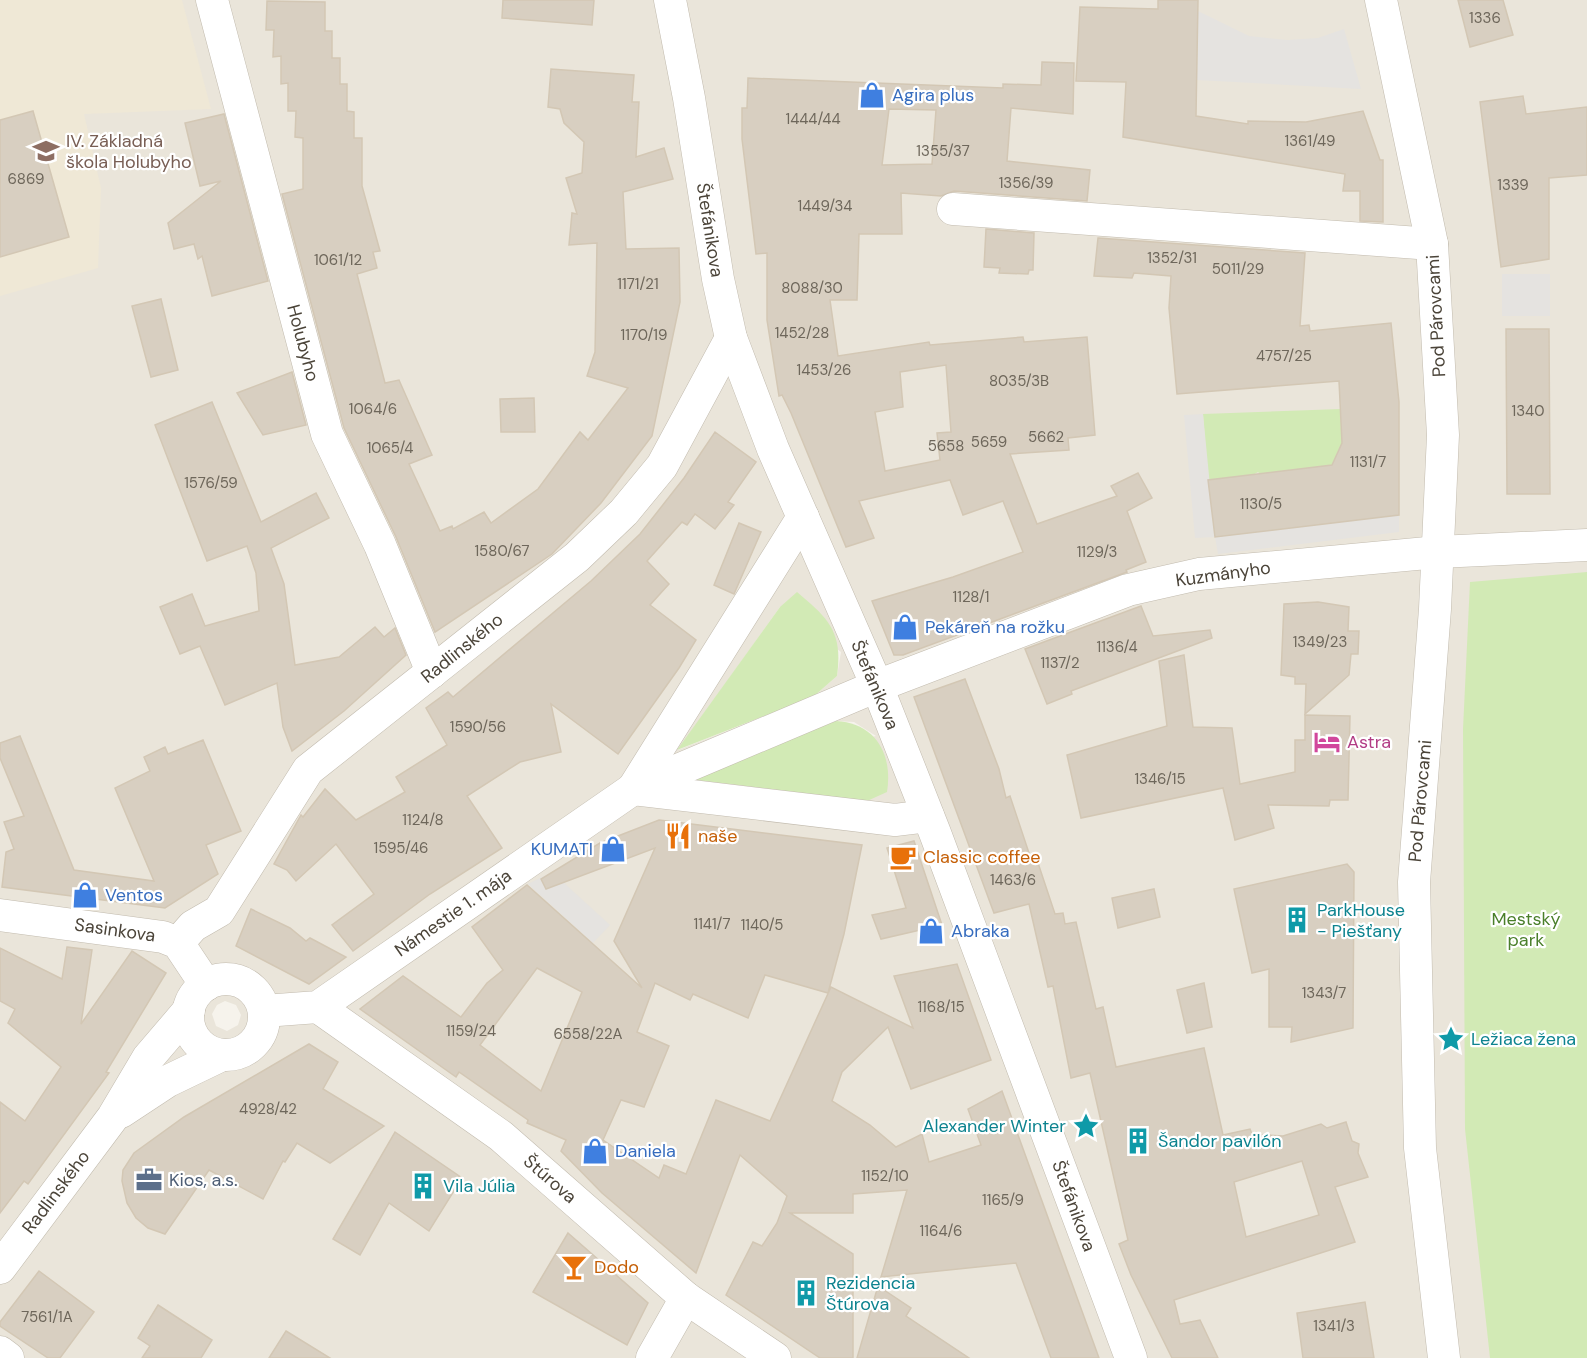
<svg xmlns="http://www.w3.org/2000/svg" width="1587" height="1358" font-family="'DM Sans',sans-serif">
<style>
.residential{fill:#eae5da;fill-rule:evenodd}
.education{fill:#efe8d6}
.green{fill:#d2eab5}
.parking{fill:#e5e3e0}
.building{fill:#d8cfc1;stroke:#d3c7b4;stroke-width:1.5;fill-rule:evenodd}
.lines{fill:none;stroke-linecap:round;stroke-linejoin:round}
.street-casing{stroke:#c2bbae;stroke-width:33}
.street{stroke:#fff;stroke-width:32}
.labels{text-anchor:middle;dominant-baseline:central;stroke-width:4.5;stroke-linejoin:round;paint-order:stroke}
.number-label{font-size:15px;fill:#6e675b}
.shop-label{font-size:18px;fill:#366cbe;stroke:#fff;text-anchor:start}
.education-label{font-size:18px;fill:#785e54;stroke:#fff;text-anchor:start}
.street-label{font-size:18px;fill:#4b4439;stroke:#fff}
.hotel-label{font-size:18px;fill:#b23c85;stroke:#fff;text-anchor:start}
.food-label{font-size:18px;fill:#c56008;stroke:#fff;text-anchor:start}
.culture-label{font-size:18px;fill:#0d838f;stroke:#fff;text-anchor:start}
.park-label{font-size:18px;fill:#4a7f2a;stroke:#fff}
.service-label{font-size:18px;fill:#4e5e75;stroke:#fff;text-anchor:start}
</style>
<rect width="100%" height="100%" fill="#f6f3ec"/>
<path class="residential" d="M0,0H1587V1358H0ZM780,607L841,652L837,676L813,697L678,750ZM836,721L854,722L876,736L689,778ZM225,1001L236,1005L241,1015L238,1025L227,1031L216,1026L212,1014L217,1005Z"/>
<path class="education" d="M0,0H182L211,109L84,114L101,188L98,268L0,296Z"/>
<g class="green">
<path d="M1341,409L1342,441H1357L1340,465L1267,480L1258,472L1251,476L1208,480L1203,414Z"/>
<path d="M1587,572V1358H1490L1465,1129L1463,729L1470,582Z"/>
<path d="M797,592C829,619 843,632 837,676L813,697L677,750L780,607Z"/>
<path d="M836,721C876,723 893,755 887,792L867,801L688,779Z"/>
</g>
<g class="parking">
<path d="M1198,11L1249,36L1287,40L1318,38L1344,29L1361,89L1197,80Z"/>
<rect x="1502" y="274" width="48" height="42"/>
<path d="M1203,414L1215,537L1399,515V532L1218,554L1215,537L1195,538L1184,415Z"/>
<path d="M552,872L610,925L593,943L528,884Z"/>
</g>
<g class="building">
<path d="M503,0H594L592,25L502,18Z"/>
<path d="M1158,0H1198L1196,116L1248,124V121L1306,122L1363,111L1380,160H1383V222L1360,221V191H1343L1345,174L1123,137L1126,82L1076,81L1080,7L1158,9Z"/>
<path d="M1458,0H1503L1513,35L1470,47Z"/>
<path d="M267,1L325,2V31H332V58H340V84H347V111L354,112V138H362V186L380,251L373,252L377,268L357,274L385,383L399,380L432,455L409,464L440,531L452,526L453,529L484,512L491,523L538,489L580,432L588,440L628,388L587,376L595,352L597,243L569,245L572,213L577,214L566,178L582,173L584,142L564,123L560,109L548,107L551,69L634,75L632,102H639L636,157L664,148L673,179L623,192L626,249L679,248L680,302L652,436L601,503L552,554L435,632L396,537L344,428L282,194L303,189V138L295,137L296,111H288V83L281,84V56L273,57L274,30H266Z"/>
<path d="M1042,62L1074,63L1073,114L1011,108L1007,161L1090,170L1087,201L954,191L941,196L901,193L902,234H859L857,300H830L838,356L929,342L930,345L1023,337L1024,342L1087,337L1095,435L1068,438L1069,450L1010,454L1037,524L1117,496L1111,486L1138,473L1152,498L1127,511L1146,562L1126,570L1127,572L903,655H894L872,601L953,577L1023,552L1003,501L963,515L950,480L859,501L874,538L846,547L791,413L782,395L779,396L767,320V253L756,254L742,139V108H747L748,78L1003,88V84L1041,85ZM889,109L936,110L932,164L882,165ZM946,365L951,432L937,433L940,460L885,471L875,412L903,407L900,372Z"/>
<path d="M1523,96L1526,114L1587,107V175L1549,178V259L1501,267L1480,102Z"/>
<path d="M33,111L69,237L0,257V120Z"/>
<path d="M224,114L268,281L212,296L202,256L198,259L194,244L174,249L168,223L221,181L200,186L185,123Z"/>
<path d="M986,229L1034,233L1033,270H1029L1028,274L999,273L1000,268L984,267Z"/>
<path d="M1098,238L1305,253L1300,326L1309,325L1310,331L1391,323L1399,402V515L1215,537L1208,480L1332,465L1342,443L1339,381L1177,394L1169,308L1171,276L1134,273L1132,278L1094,276Z"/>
<path d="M161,299L178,370L151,377L132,306Z"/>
<path d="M1506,329H1549L1550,494H1507Z"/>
<path d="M292,372L306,425L263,435L237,393Z"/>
<path d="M534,398L535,432H501L500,399Z"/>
<path d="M212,402L261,522L316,493L329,518L271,548L284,584L295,665L339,657L375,627L384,637L395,628L406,655L344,711L292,751L283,727L277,683L225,705L200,646L180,654L160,607L192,594L205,626L259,611L256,573L247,546L207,561L155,425Z"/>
<path d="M715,432L756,462L728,502L734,505L715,529L695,514L687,525L682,522L647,561L669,584L650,605L696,640L679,668L618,754L551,704L561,752L520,762L467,796L502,848L430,894L353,951L332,925L374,894L336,844L296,881L287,870L274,864L301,815L303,817L325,789L356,820L405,792L396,777L447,745L426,708L448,692L453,697L591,581L640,534L684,478Z"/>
<path d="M739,523L761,532L734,594L714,585Z"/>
<path d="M1318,602L1349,607L1348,631H1359L1358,654H1351L1349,675L1305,714L1306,684H1295V677L1281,675L1284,604Z"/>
<path d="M1141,606L1153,636L1210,630L1212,638L1071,691L1072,694L1047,704L1025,649Z"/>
<path d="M1184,655L1193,727L1232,728L1240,784L1295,772V740H1305V715L1350,716L1348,800H1330L1329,806L1268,805L1274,828L1235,840L1223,788L1081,818L1067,755L1167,726L1159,661Z"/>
<path d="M965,679L999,769L1006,798L1010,796L1030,856L1035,854L1055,914L1063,913L1065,924L1076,922L1096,1009L1103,1007L1116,1067L1204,1048L1223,1135L1250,1129L1252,1134L1283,1136L1321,1124L1327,1128L1346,1122L1352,1141L1359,1144L1358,1153L1368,1177L1335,1187L1355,1242L1174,1300L1180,1324L1200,1320L1218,1358H1172L1131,1275L1119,1244L1128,1240L1090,1073L1071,1078L1053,986L1048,987L1029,904L994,913L914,697ZM1302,1161L1319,1215L1246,1237L1234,1182Z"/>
<path d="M20,736L74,870L154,881L115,788L150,771L144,757L165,747L168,754L203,740L241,831L206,845L218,874L165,908L2,887L6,852L14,849L4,822L24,816L0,758V743Z"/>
<path d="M659,820L862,845L844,934L828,993L765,975L748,1018L693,994L690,1000L655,983L637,1032L669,1046L644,1107L621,1100L603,1140L659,1178L664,1165L686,1174L716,1100L770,1121L831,987L913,1028L894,976L957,964L991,1060L911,1089L888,1027L842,1072L832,1101L870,1125L896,1147L922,1134L929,1162L981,1145L968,1109L1002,1091L1099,1358H1051L1016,1263L881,1277L907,1190L853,1194V1213H790L853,1254V1358H820L726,1295L753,1242L762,1246L777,1223L787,1196L740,1155L696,1273L602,1193L561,1151L566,1140L527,1123L528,1120L459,1072L456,1077L360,1009L403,976L461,1017L487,983L503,970L472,927L527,885L642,988L614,941L655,848L546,889L541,879L600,843ZM537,968L582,992L541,1091L480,1045Z"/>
<path d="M914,841L942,925L881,939L872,915L906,908L887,848Z"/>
<path d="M1347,864L1354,872L1353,1028L1291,1042L1292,1027H1269V969L1252,973L1234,889Z"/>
<path d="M1154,889L1160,917L1118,928L1112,898Z"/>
<path d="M251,909L290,928L306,941L310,938L346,957L309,984L236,946Z"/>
<path d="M67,947L92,950L81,1024L132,951L166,973L106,1072L109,1073L28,1184L24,1181L0,1213V1102L25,1121L61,1067L8,1023L15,1009L0,1001V948L62,979Z"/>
<path d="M1204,983L1212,1027L1187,1033L1177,990Z"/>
<path d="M309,1044L338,1062L323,1089L384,1126L330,1163L297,1143L285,1162L283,1161L263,1199L209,1170L165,1234L148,1228L136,1218L127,1203L122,1181L123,1170L134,1153L184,1117Z"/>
<path d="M395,1132L462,1178L429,1231L389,1203L360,1255L333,1239Z"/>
<path d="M568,1233L648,1303L627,1345L533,1292Z"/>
<path d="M39,1271L94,1312L60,1358H48L0,1326V1322Z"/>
<path d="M878,1286L911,1308L906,1316L969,1358H857Z"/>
<path d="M1365,1302L1374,1358H1303L1297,1313Z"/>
<path d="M158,1305L212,1340L201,1358H142L150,1346L138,1338Z"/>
<path d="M286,1331L330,1358H269Z"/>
</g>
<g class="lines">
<g class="street-casing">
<g id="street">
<path d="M212,0L327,434L380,545L432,672"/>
<path d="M670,0L689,98L718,279L731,338L773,449L877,686L935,833L1131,1358"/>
<path d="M1381,0L1432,244L1443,435L1435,609L1414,882L1420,1148L1444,1358"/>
<path d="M953,209L1432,244"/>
<path d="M803,517L633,789L895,820L928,816"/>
<path d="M0,915L163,937L178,943L206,985"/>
<path d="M178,943L193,926L219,911L308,770L577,557L624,512L662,466L731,338"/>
<circle cx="226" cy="1017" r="38"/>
<path d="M318,1007L501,1136L686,1298L775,1358"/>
<path d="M264,1011L318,1007L633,789L877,686L1128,590L1199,574L1438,552L1587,545"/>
<path d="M121,1112L168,1081L222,1055"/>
<path d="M0,1268L113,1117L148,1058L189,1010"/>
<path d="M0,1352L8,1358"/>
<path d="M652,1358L686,1298"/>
</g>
</g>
<use href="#street" class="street"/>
</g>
<defs>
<g id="shop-bare" transform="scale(2.07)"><path d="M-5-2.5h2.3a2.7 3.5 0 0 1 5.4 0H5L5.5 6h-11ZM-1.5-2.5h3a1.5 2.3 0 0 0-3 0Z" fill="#3f7fe0" stroke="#fff" stroke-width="2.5" paint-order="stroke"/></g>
<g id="school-bare" transform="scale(2.07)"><path d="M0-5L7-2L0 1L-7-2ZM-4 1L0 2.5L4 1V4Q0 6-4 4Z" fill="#8d6e63" stroke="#fff" stroke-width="2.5" paint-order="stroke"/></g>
<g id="hotel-bare" transform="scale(2.07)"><path d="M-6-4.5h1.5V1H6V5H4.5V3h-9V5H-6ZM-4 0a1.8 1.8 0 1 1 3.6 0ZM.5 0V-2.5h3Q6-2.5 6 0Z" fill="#d1479c" stroke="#fff" stroke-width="2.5" paint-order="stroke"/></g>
<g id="restaurant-bare" transform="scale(2.07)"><path d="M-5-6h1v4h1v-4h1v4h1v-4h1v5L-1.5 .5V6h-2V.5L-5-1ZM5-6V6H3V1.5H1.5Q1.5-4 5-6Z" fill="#e8710a" stroke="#fff" stroke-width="2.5" paint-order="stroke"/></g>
<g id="cafe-bare" transform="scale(2.07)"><path d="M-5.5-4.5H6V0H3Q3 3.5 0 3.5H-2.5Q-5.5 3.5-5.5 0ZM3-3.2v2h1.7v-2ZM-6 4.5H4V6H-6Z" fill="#e8710a" stroke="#fff" stroke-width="2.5" paint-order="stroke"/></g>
<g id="building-bare" transform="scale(2.07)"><path d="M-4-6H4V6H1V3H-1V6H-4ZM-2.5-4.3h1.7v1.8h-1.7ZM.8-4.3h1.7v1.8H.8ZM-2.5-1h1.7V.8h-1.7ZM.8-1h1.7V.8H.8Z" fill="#0f9aa8" stroke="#fff" stroke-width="2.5" paint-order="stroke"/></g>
<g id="sight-bare" transform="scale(2.07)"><path d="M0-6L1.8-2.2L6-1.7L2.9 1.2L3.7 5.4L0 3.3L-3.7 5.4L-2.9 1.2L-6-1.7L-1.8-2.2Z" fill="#0f9aa8" stroke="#fff" stroke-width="2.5" paint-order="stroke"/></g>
<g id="office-bare" transform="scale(2.07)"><path d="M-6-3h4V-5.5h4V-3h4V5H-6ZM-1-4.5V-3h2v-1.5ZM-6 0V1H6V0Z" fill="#5c6f8a" stroke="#fff" stroke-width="2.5" paint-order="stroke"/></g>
<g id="bar-bare" transform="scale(2.07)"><path d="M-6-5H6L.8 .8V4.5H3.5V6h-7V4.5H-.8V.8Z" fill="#e8710a" stroke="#fff" stroke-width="2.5" paint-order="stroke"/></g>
</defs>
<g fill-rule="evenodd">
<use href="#shop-bare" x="872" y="95"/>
<use href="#school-bare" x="46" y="151"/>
<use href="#shop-bare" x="905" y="627"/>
<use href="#hotel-bare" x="1327" y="742"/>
<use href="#restaurant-bare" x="678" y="836"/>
<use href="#shop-bare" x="613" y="849"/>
<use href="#cafe-bare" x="903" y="857"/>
<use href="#shop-bare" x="85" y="895"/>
<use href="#building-bare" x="1297" y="920"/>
<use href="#shop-bare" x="931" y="931"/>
<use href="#sight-bare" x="1451" y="1039"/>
<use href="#sight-bare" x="1086" y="1126"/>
<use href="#building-bare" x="1138" y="1141"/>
<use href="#shop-bare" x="595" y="1151"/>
<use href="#office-bare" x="149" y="1180"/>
<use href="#building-bare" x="423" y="1186"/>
<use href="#bar-bare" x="574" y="1267"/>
<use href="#building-bare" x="806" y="1293"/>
</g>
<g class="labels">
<g class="number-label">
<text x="1485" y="18">1336</text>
<text x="813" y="119">1444/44</text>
<text x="1310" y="141">1361/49</text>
<text x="943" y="151">1355/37</text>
<text x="26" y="179">6869</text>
<text x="1026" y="183">1356/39</text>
<text x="1513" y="185">1339</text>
<text x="825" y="206">1449/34</text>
<text x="1172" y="258">1352/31</text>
<text x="338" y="260">1061/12</text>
<text x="1238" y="269">5011/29</text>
<text x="638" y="284">1171/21</text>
<text x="812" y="288">8088/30</text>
<text x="802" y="333">1452/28</text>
<text x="644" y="335">1170/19</text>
<text x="1284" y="356">4757/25</text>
<text x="824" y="370">1453/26</text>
<text x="1019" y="381">8035/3B</text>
<text x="373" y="409">1064/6</text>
<text x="1528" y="411">1340</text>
<text x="1046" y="437">5662</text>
<text x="989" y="442">5659</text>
<text x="946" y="446">5658</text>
<text x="390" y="448">1065/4</text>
<text x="1368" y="462">1131/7</text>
<text x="211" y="483">1576/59</text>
<text x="1261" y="504">1130/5</text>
<text x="502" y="551">1580/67</text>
<text x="1097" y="552">1129/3</text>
<text x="971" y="597">1128/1</text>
<text x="1320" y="642">1349/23</text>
<text x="1117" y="647">1136/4</text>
<text x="1060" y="663">1137/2</text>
<text x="478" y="727">1590/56</text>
<text x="1160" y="779">1346/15</text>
<text x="423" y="820">1124/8</text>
<text x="401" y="848">1595/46</text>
<text x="1013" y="880">1463/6</text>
<text x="712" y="924">1141/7</text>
<text x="762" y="925">1140/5</text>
<text x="1324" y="993">1343/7</text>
<text x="941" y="1007">1168/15</text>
<text x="471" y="1031">1159/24</text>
<text x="588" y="1034">6558/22A</text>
<text x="268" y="1109">4928/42</text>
<text x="885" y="1176">1152/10</text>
<text x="1003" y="1200">1165/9</text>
<text x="941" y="1231">1164/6</text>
<text x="47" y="1317">7561/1A</text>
<text x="1334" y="1326">1341/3</text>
</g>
<g class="shop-label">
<text x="892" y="95">Agira plus</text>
<text x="925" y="627">Pekáreň na rožku</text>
<text x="593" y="849" text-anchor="end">KUMATI</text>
<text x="105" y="895">Ventos</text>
<text x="951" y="931">Abraka</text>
<text x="615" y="1151">Daniela</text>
</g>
<g class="education-label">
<text x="66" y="141">IV. Základná<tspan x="66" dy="21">škola Holubyho</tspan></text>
</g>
<g class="street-label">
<text transform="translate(710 230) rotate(81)">Štefánikova</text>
<text transform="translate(1436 316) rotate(-93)">Pod Párovcami</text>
<text transform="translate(303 343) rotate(75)">Holubyho</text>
<text transform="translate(1223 574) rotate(-8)">Kuzmányho</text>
<text transform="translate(462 648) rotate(-39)">Radlinského</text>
<text transform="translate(875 685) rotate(67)">Štefánikova</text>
<text transform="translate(1420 801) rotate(-85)">Pod Párovcami</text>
<text transform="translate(453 913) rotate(-35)">Námestie 1. mája</text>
<text transform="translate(115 930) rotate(8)">Sasinkova</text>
<text transform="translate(550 1179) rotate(41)">Štúrova</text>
<text transform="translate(56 1192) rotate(-53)">Radlinského</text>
<text transform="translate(1074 1206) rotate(70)">Štefánikova</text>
</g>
<g class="hotel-label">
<text x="1347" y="742">Astra</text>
</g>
<g class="food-label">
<text x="698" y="836">naše</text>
<text x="923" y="857">Classic coffee</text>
<text x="594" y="1267">Dodo</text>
</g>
<g class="culture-label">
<text x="1317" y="910">ParkHouse<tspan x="1317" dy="21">- Piešťany</tspan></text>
<text x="1471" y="1039">Ležiaca žena</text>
<text x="1066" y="1126" text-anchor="end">Alexander Winter</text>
<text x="1158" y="1141">Šandor pavilón</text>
<text x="443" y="1186">Vila Júlia</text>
<text x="826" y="1283">Rezidencia<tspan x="826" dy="21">Štúrova</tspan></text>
</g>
<g class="park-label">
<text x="1526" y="919">Mestský<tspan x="1526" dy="21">park</tspan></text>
</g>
<g class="service-label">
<text x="169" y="1180">Kios, a.s.</text>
</g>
</g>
</svg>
